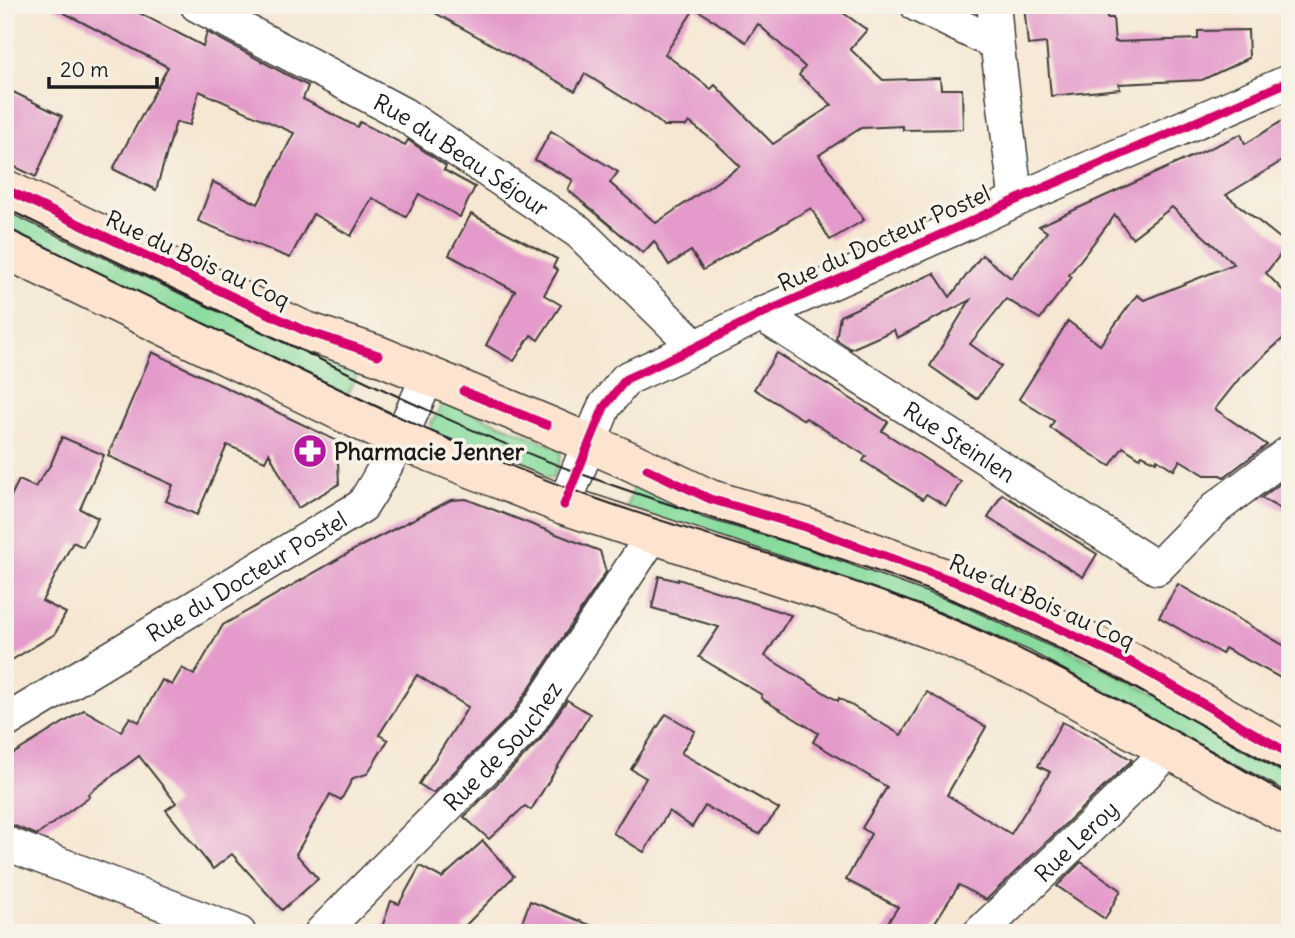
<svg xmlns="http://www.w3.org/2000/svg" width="1295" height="938" font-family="Delius,sans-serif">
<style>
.green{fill:#86db9d;stroke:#517c5c;stroke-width:2}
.building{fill:#e49bcb;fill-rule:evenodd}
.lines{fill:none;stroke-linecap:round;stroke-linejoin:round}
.minor-casing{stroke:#3d3a37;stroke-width:36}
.secondary-casing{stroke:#3d3a37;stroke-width:41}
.minor{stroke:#fff;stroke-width:33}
.secondary{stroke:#fde4d1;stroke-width:38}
.tram{stroke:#1c1c1c;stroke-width:2}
.cycleway-casing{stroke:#f7f3e8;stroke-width:13}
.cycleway{stroke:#d6006c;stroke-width:9}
.labels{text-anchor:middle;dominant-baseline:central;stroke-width:7;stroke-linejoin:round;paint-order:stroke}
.street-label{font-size:23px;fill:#1c1c1c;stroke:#f7f3e8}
.poi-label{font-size:23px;font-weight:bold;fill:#1c1c1c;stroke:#f7f3e8;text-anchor:start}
</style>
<rect width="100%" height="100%" fill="#f7f3e8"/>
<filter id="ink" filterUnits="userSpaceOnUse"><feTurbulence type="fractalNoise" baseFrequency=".0143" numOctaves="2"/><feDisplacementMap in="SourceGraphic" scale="14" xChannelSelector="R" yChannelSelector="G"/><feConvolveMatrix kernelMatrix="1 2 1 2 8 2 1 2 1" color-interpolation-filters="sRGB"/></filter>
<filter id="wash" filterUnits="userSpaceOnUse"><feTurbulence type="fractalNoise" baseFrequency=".00686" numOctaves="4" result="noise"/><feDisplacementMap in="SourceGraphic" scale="28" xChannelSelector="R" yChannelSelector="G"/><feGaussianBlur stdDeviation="1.57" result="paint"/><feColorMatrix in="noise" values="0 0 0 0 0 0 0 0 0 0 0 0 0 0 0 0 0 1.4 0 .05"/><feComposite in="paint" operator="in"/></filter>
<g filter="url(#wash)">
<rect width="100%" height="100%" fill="#f6e7d3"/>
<g class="green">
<path d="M5,199L364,361L345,400L5,237Z"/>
<path d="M444,401L561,449C562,458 556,472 551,479L432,435L431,424Z"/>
<path d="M637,474L961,595L1290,764V804L624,516Z"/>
</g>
<g id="blocks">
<g class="building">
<path d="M49,5H124L203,46L207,32L308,86L303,99L357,127L360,122L405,145L408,140L446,166L444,170L475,187L460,217L419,194L406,217L372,198L351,236L313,214L290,258L198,221L213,182L258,204L294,133L199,91L190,125L176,122L156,190L113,169L168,67Z"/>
<path d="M421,5H832L867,30L850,49L883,80L940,78L941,89H962L963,129L903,130V126L861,128L819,155L864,220L830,240L811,208L703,270L691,251L669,265L654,241L643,253L568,190L573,180L535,160L551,131L618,172L610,183L656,223L740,166L715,142L689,122L686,126H664L646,112L585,74L575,91ZM695,8L746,42L758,24L805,67L799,75L832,105L773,144L715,85L711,89L665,54Z"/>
<path d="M1024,5H1106L1107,18H1113L1115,42L1198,39V31L1248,30L1249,58L1202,80L1119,84L1120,89L1051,96L1046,43L1028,45Z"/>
<path d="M5,88L62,116L36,177L5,162Z"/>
<path d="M1290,116V156L1226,195L1286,243L1290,242L1266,273L1290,298V332L1239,379L1215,409L1267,445L1224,477L1220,475H1205L1180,460L1174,470L1157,459L1156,462L1142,455L1140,458L1123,447L1110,466L1050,428L1054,421L1019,399L1068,321L1100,345L1137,295L1144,300L1234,264L1172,207L1132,238L1115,215L1069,275L1072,277L1040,319L1006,299L970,344L1001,366L977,399L930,366L970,300L897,338L894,330L851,349L836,339L840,316L934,273L950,297L982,255L1011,278L1047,232L1039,226L1241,134L1245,144Z"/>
<path d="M471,214L557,259L553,267L558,270L544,295L561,305L538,340L531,335L514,361L486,345L515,291L449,255Z"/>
<path d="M152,352L337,441L339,484L298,508L269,453L265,461L227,445L197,515L166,501L173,485L108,456Z"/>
<path d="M777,353L888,422L882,431L961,482L946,506L926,494L923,499L863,461L866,456L806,418L804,420L754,389Z"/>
<path d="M62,437L104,455L80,509L98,518L83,547L73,542L42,601L66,613L55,634L5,664V508L19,480L35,487L51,464Z"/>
<path d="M1290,476V514L1261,498Z"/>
<path d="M1002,494L1097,554L1083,577L988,518Z"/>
<path d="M466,499L600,551L606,572L512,714L433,793L419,784L468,707L417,675L379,735L388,740L367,774L353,778L341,800L330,794L327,800L296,854L318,879L282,910L232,854L213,869L166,810L176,803L139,756L88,794L90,796L37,835L12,825L5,824V759L84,710L121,731L130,717L139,722L162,680L172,685L182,668L194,675L223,625L361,546L451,500Z"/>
<path d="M659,576L678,581V579L791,615L765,656L838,701L839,698L901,735L927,692L986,727L947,795L1011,834L1050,772L1038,766L1062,722L1095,738L1132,760L986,900L959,885L928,933H881L898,907L846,880L871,834L862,828L887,787L813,742L818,733L761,698L762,695L699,657L719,627L652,608Z"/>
<path d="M1178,584L1290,649V683L1225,648L1222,654L1159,617Z"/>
<path d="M567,700L590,714L531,810L525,806L489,839L464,817L541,739Z"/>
<path d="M666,714L695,731L681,753L779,809L759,834L705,806L692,827L669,811L644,852L613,833L646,778L631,769Z"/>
<path d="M483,841L514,876L462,929L466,931V933H380L391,901L399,904L420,866L442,878Z"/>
<path d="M1081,862L1121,890L1105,919L1057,886Z"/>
<path d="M530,901L605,931V933H518Z"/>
</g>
</g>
</g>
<g filter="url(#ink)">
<use href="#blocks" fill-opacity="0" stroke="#3d3a37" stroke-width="2"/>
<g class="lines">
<g class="minor-casing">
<g id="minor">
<path id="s1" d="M197,5L403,114L579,232L696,347"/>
<path d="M917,5L997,44"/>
<path d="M994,5L997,44L1016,200"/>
<path id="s2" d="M761,314L1157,568L1216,508L1290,452"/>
<path d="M564,505L604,407L626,379L696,347L761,314L967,223L1016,200L1290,81"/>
<path id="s3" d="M5,722L362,506C389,465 408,421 428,376"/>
<path d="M5,843L239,933"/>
<path id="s4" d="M321,933L527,726L653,535"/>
<path id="s5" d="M980,933L1170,750"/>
</g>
</g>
<g class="secondary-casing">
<g id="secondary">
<path d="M5,189L303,330L378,355L547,425L630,461L710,499L805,527L967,586L1129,661L1290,754"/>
<path d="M5,249L400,440L564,505L818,589L934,631L1020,668L1290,816"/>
</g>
</g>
<use href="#minor" class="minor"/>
<use href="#secondary" class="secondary"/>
<g class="tram">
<path d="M5,208C99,253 192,298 286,343C381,389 477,435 576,472C695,517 820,547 938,594C1061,643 1175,710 1290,775"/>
<path d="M5,227C97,272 188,316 279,360C375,406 471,452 570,489C680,531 795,558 906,600C1041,651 1165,725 1290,796"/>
</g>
<g class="cycleway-casing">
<g id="cycleway">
<path d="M5,189L303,330L378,355"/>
<path d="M463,391L547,425"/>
<path d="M647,469L710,499L805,527L967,586L1129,661L1290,754"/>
<path d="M564,505L604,407L626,379L696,347L761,314L967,223L1016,200L1290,81"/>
</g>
</g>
<use href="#cycleway" class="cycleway"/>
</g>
</g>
<defs>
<g id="pharmacy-disc" transform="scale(1.75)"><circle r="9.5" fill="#b5179e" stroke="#f7f3e8"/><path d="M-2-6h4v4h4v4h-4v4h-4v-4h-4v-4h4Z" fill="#fff"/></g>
</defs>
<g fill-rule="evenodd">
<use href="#pharmacy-disc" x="310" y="451"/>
</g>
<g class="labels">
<g class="street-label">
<text stroke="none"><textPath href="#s1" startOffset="304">Rue du Beau Séjour</textPath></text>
<text transform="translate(884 238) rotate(-24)">Rue du Docteur Postel</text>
<text transform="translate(198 259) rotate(25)">Rue du Bois au Coq</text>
<text stroke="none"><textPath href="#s2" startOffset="236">Rue Steinlen</textPath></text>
<text stroke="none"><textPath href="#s3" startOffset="282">Rue du Docteur Postel</textPath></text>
<text transform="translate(1042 601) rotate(24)">Rue du Bois au Coq</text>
<text stroke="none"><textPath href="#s4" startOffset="261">Rue de Souchez</textPath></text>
<text stroke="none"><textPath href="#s5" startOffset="133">Rue Leroy</textPath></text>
</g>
<g class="poi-label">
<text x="334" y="451">Pharmacie Jenner</text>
</g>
</g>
<rect width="1295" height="938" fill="none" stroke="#f7f3e8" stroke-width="28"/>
<path d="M49 77v10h108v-10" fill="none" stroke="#1c1c1c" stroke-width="3.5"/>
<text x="60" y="77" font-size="21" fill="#1c1c1c" stroke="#f7f3e8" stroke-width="5" paint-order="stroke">20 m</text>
</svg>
